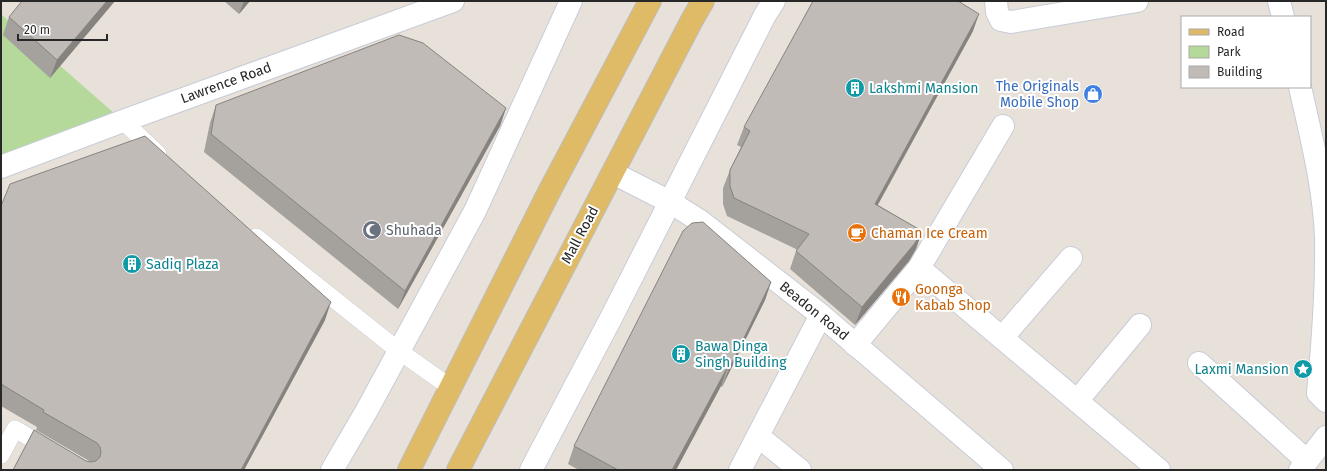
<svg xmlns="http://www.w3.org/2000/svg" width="1327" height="471" font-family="'Fira Sans',sans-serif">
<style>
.green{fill:#b5d99b}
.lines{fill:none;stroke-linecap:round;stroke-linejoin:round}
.lane-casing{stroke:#c8ccd7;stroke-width:18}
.street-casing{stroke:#c8ccd7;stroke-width:24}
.secondary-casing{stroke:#c8ccd7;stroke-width:24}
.primary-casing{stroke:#bebebe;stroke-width:24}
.lane{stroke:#fff;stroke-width:17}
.street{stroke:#fff;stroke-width:22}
.secondary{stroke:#fff;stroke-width:22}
.primary{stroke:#dfbb67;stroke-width:22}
.wall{fill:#a5a19d}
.shaded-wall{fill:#86837f}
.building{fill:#c0bbb6;stroke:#86837f}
.labels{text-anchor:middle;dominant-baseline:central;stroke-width:4;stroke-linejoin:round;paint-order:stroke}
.street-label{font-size:14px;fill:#272727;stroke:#fff}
.shop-label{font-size:14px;fill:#366cbe;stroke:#fff;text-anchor:end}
.culture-label{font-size:14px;fill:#0d838f;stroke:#fff;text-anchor:start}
.worship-label{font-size:14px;fill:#5b616d;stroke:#fff;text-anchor:start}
.food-label{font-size:14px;fill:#c56008;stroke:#fff;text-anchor:start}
</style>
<rect width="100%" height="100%" fill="#e8e1da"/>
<path class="green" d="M1,14L123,121L1,167Z"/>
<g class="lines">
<g class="lane-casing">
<g id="lane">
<path d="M123,121L158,154"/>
<path d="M256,237L399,351L450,387"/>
<path d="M1,455L15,429L85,470"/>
</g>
</g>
<g class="street-casing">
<g id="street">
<path d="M996,1L997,12L1001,20L1011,22L1137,1"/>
<path d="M1279,1L1283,17"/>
<path d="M1300,87C1311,136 1324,187 1326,237C1327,290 1323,341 1318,393L1326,401"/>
<path d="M919,268L1003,126"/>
<path d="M1002,338L1071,258"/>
<path d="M855,345L919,268L1159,470"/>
<path d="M1199,363L1307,461"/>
<path d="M1077,401L1140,325"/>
<path d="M758,436L800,470"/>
<path d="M332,470L367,410L475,211L571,1"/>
<path d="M531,470L610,320L765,15L774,1"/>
<path d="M740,470L821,315"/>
<path d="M1300,470L1326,437"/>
</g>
</g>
<g class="secondary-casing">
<g id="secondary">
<path d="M1,167L123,121L453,1"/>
<path d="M613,173L670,202L700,221L821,315L1002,470"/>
</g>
</g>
<g class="primary-casing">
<g id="primary">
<path d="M409,470L549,192L650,1"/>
<path d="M458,470L692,20L703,1"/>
</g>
</g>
<use href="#lane" class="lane"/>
<use href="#street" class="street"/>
<use href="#secondary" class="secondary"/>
<use href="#primary" class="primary"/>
</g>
<g class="wall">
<path d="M115,1L50,78L3,35L9,17Z"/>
<path d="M224,1H250L239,14Z"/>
<path d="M973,31L878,205L922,231L916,249L909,261L855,325L790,269L796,251L798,250L727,216L723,204V188L730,170L741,147L737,145L744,127Z"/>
<path d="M216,105L506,108L500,126L398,309L204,152L210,123Z"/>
<path d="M1,206L325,320L244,470H13L86,461L91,462L36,430L37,427L1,406Z"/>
<path d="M771,282L765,300L722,387L721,386L676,470H579L568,464L574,446Z"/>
</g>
<g class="shaded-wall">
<path d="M107,1H115L50,78L57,60Z"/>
<path d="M244,1H250L239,14Z"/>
<path d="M979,14L973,31L868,222L875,204Z"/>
<path d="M506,108L500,126L398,309L405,291Z"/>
<path d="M922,231L916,249L909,261L855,325L862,307Z"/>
<path d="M771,282L765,300L722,387L729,369Z"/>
<path d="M331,302L325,320L244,470H241Z"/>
<path d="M727,368L721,386L676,470H672Z"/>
</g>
<g class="building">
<path d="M22,1H107L57,60L9,17Z"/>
<path d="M813,1H958L979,14L875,204L922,231L915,243L862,307L796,251L809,234L734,198L730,186V170L750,131L744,127Z"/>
<path d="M399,35L423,43L506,108L405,291L211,134L216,105Z"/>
<path d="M145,136L331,302L241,470H13L34,430L86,461L91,462L96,461L100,457L101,453L100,447L97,443L43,412L44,410L1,384V206L10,184Z"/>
<path d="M703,222L771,282L729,369L727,368L672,470H618L574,446L683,231L692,223Z"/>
</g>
<defs>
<g id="building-disc" transform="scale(1)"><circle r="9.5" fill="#0f9aa8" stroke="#fff"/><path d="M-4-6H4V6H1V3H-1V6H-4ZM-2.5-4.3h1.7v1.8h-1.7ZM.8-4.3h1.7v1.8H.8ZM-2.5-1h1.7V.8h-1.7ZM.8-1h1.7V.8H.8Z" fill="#fff"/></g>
<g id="shop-disc" transform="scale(1)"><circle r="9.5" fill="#3f7fe0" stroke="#fff"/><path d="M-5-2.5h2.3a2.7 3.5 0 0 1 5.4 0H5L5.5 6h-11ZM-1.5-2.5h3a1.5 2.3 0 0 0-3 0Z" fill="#fff"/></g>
<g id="mosque-disc" transform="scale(1)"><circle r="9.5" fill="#6b7280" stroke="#fff"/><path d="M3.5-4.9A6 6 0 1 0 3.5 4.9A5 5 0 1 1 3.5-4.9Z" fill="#fff"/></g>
<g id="cafe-disc" transform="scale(1)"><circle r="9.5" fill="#e8710a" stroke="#fff"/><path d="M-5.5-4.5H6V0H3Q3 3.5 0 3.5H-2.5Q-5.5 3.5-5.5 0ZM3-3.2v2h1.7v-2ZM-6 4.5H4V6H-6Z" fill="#fff"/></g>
<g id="restaurant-disc" transform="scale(1)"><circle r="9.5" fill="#e8710a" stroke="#fff"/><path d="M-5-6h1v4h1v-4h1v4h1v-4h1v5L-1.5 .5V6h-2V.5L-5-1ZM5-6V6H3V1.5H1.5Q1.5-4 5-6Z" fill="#fff"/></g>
<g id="sight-disc" transform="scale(1)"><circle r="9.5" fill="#0f9aa8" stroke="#fff"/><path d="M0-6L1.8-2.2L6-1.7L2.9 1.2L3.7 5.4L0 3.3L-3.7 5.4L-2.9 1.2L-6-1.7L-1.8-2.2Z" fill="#fff"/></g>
</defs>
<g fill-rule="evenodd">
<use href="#building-disc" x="855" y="88"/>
<use href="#shop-disc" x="1093" y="94"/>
<use href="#mosque-disc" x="372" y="230"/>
<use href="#cafe-disc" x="857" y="233"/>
<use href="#building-disc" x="132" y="264"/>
<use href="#restaurant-disc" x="901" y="297"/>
<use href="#building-disc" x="681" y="354"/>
<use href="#sight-disc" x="1303" y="369"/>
</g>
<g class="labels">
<g class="street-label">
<text transform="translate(226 83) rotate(-20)">Lawrence Road</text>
<text transform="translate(580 235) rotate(-62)">Mall Road</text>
<text transform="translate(814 311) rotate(39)">Beadon Road</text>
</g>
<g class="shop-label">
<text x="1079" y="86">The Originals<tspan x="1079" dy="16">Mobile Shop</tspan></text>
</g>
<g class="culture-label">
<text x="869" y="88">Lakshmi Mansion</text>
<text x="146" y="264">Sadiq Plaza</text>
<text x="695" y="346">Bawa Dinga<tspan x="695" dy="16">Singh Building</tspan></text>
<text x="1289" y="369" text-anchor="end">Laxmi Mansion</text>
</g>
<g class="worship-label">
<text x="386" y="230">Shuhada</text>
</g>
<g class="food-label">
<text x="871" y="233">Chaman Ice Cream</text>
<text x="915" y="289">Goonga<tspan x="915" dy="16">Kabab Shop</tspan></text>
</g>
</g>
<rect width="1327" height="471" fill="none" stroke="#272727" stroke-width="4"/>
<rect x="1181" y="16" width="130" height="72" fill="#ffffff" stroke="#a9a9a9"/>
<rect x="1189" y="29" width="20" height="6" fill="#dfbb67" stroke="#a9a9a9"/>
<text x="1217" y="36" font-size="12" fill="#272727">Road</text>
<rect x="1189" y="46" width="20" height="12" fill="#b5d99b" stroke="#a9a9a9"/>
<text x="1217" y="56" font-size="12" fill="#272727">Park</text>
<rect x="1189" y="66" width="20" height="12" fill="#c0bbb6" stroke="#a9a9a9"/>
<text x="1217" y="76" font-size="12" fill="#272727">Building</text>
<path d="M18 34v6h89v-6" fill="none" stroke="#272727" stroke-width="2"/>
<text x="24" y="34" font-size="12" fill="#272727" stroke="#ffffff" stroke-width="3" paint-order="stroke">20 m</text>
</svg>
